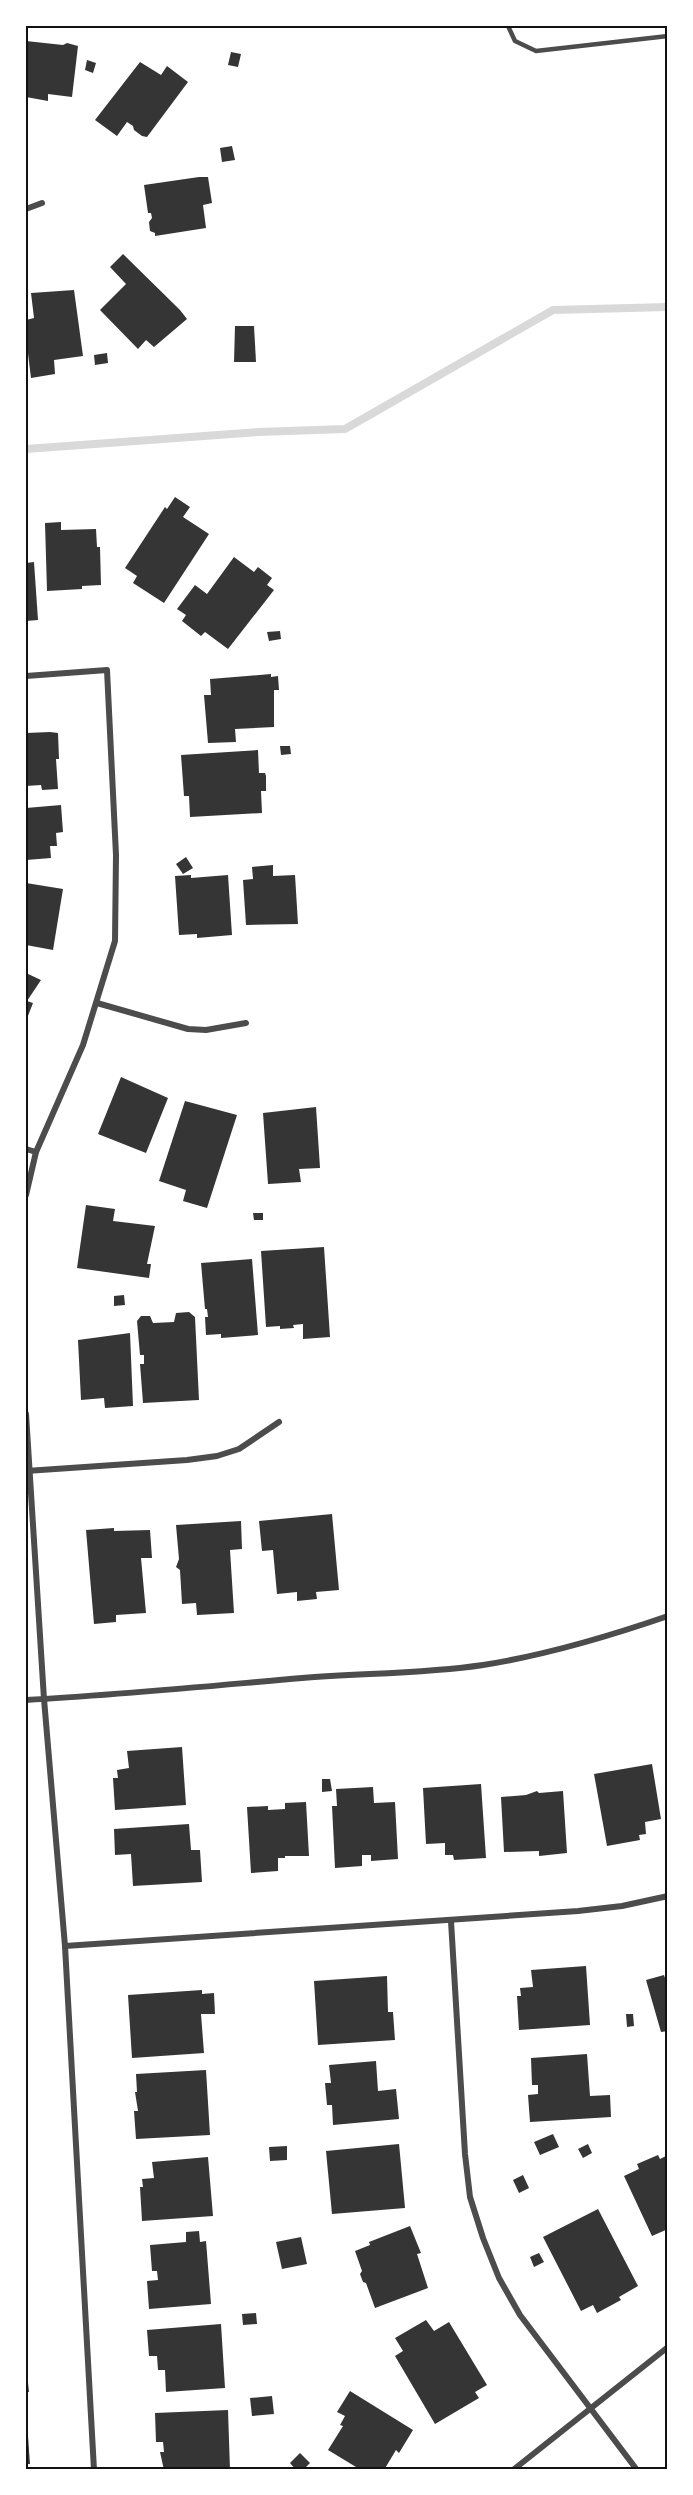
<svg xmlns="http://www.w3.org/2000/svg" width="693" height="2495" font-family="Barlow,sans-serif">
<style>
.lines{fill:none;stroke-linecap:round;stroke-linejoin:round}
.stream{stroke:#d9d9d9;stroke-width:8}
.building{fill:#353535}
.service{stroke:#4c4c4c;stroke-width:4.5}
.minor{stroke:#4c4c4c;stroke-width:6}
.neatline{fill:none;stroke:#111;stroke-width:2}
</style>
<rect width="100%" height="100%" fill="#fff"/>
<g class="lines">
<path class="stream" d="M26,449L258,432L345,429L553,310L668,307"/>
</g>
<g class="building">
<path d="M26,41L63,45L67,43L78,46L72,97L48,94V101L26,97Z"/>
<path d="M231,52L241,54L238,67L228,65Z"/>
<path d="M87,60L96,63L93,73L85,70Z"/>
<path d="M140,62L161,75L167,66L188,82L147,137L142,136L134,130L133,126L127,122L117,136L95,120Z"/>
<path d="M232,146L235,160L222,162L220,148Z"/>
<path d="M199,177H208L212,203L203,205L206,228L155,236V233L150,231L149,222L152,218L151,213H148L144,185Z"/>
<path d="M123,254L180,310L187,319L154,347L146,340L138,349L100,310L126,284L110,267Z"/>
<path d="M74,290L83,356L54,360L55,374L31,378L26,337V320L34,318L31,293Z"/>
<path d="M235,326H254L256,362H234Z"/>
<path d="M107,353L108,363L95,365L94,355Z"/>
<path d="M175,497L190,507L183,517L209,534L164,603L133,583L137,576L125,568L165,507L167,509Z"/>
<path d="M61,522V530L96,529L97,547H100L101,585L82,586V589L47,591L45,523Z"/>
<path d="M234,557L254,572L258,567L272,578L267,585L274,590L228,649L205,632L201,636L182,621L186,615L177,609L195,585L207,594Z"/>
<path d="M34,562L38,620L26,621V563Z"/>
<path d="M280,631L281,639L269,641L267,632Z"/>
<path d="M271,674V677L278,676L279,690H274V727L235,729L236,742L208,743L204,695H211L210,679Z"/>
<path d="M50,732L58,733L59,759H56L58,789L42,790L41,785L26,786V733Z"/>
<path d="M280,746H290L291,754L281,755Z"/>
<path d="M258,750L259,773H265L266,776V791H261L262,813L190,817L189,796H184L181,755Z"/>
<path d="M61,805L63,832L56,833L57,846H50L51,858L26,860V808Z"/>
<path d="M186,857L193,868L183,874L176,864Z"/>
<path d="M273,865V876L295,875L298,924L246,925L243,880L253,879L252,867Z"/>
<path d="M191,875V878L228,875L232,935L197,938V934L179,935L175,876Z"/>
<path d="M26,883L63,889L53,950L26,945Z"/>
<path d="M26,973L41,980L27,1001L33,1003L26,1021Z"/>
<path d="M121,1077L168,1098L146,1153L98,1134Z"/>
<path d="M185,1101L237,1115L207,1208L183,1201L186,1190L159,1181Z"/>
<path d="M316,1107L320,1168L299,1169L301,1182L268,1184L263,1113Z"/>
<path d="M86,1205L115,1209L113,1221L155,1226L147,1264H151L149,1278L77,1268Z"/>
<path d="M253,1213H263V1220H254Z"/>
<path d="M324,1247L330,1337L303,1339V1324L293,1325L294,1328L280,1329V1326L266,1327L261,1251Z"/>
<path d="M252,1259L258,1335L221,1338V1334L206,1335L205,1317H208L207,1309H205L201,1263Z"/>
<path d="M124,1295L125,1305L114,1306V1296Z"/>
<path d="M189,1312L195,1317L199,1400L143,1403L140,1364H144V1355H140L137,1321L141,1316H150L153,1323L174,1322L176,1313Z"/>
<path d="M130,1333L133,1406L105,1408L104,1398L81,1400L78,1340Z"/>
<path d="M332,1514L339,1590L316,1592L317,1599L297,1601V1592L277,1594L273,1550L262,1551L259,1521Z"/>
<path d="M241,1521L242,1549L230,1550L234,1613L197,1615L196,1603L182,1604L180,1570L176,1567L179,1559L176,1525Z"/>
<path d="M114,1528V1531L150,1530L152,1558H141L146,1613L116,1615V1622L94,1624L86,1530Z"/>
<path d="M182,1747L186,1805L115,1810L113,1778H118L117,1770L129,1768L127,1751Z"/>
<path d="M652,1764L661,1819L645,1822L646,1834L639,1835L640,1840L607,1846L594,1774Z"/>
<path d="M322,1779H330L332,1791L322,1792Z"/>
<path d="M481,1784L486,1858L454,1860L453,1855H445V1843L426,1844L423,1788Z"/>
<path d="M373,1787L374,1803L395,1802L398,1859L371,1861V1855H362V1866L335,1868L332,1806H337L336,1789Z"/>
<path d="M537,1791L539,1793L563,1791L567,1853L539,1856V1851L504,1852L501,1797L526,1795Z"/>
<path d="M306,1802L309,1856H285V1858H278V1871L251,1873L247,1807L268,1806V1810L285,1809V1803Z"/>
<path d="M189,1824L191,1850H200L202,1882L133,1886L131,1854L115,1855L114,1829Z"/>
<path d="M586,1966L590,2025L519,2030L517,1996H521L520,1988L533,1987L531,1970Z"/>
<path d="M664,1975L665,1978L668,1977V2031L661,2032L646,1980Z"/>
<path d="M387,1976L388,2012H393L395,2040L318,2045L314,1981Z"/>
<path d="M202,1990V1994L214,1993L215,2014H201L204,2053L132,2058L128,1995Z"/>
<path d="M626,2014H633L634,2026L627,2027Z"/>
<path d="M587,2054L590,2096L610,2095L611,2117L530,2122L528,2095L538,2094V2085H532L531,2058Z"/>
<path d="M376,2061L378,2091L396,2089L399,2119L333,2125L332,2105H327L325,2083H331L329,2065Z"/>
<path d="M206,2070L210,2135L136,2139L134,2111H138L135,2092H137L136,2074Z"/>
<path d="M553,2134L559,2147L540,2155L534,2142Z"/>
<path d="M399,2144L405,2208L332,2214L326,2151Z"/>
<path d="M588,2144L592,2153L583,2158L578,2149Z"/>
<path d="M287,2146V2160L270,2161L269,2147Z"/>
<path d="M658,2155L660,2159L668,2155V2229L652,2236L624,2176L639,2169L637,2164Z"/>
<path d="M208,2157L213,2216L142,2221L140,2187H143L142,2179L154,2178L152,2162Z"/>
<path d="M523,2175L529,2188L519,2193L513,2180Z"/>
<path d="M598,2209L638,2286L619,2297L621,2300L597,2313L593,2305L581,2311L543,2237Z"/>
<path d="M410,2226L421,2253L417,2254L428,2288L375,2308L366,2283L363,2282L360,2274L362,2271L355,2251L370,2245L369,2242Z"/>
<path d="M199,2231L200,2242L206,2241L211,2304L149,2309L147,2281L158,2280L157,2271H152L150,2245L186,2242V2232Z"/>
<path d="M301,2237L307,2264L282,2269L276,2242Z"/>
<path d="M539,2253L544,2262L534,2267L530,2257Z"/>
<path d="M256,2313L257,2324L243,2325L242,2314Z"/>
<path d="M426,2320L434,2331L449,2322L487,2385L475,2392L479,2398L435,2424L395,2356L403,2351L395,2338Z"/>
<path d="M221,2324L225,2388L166,2392L165,2370H158L157,2356H149L147,2330Z"/>
<path d="M27,2374L29,2392H26V2375Z"/>
<path d="M350,2391L413,2430L399,2453L396,2450L384,2470H361L328,2450L343,2426L340,2425L345,2416L337,2412Z"/>
<path d="M272,2396L274,2414L252,2416L250,2398Z"/>
<path d="M228,2410L230,2470H164L160,2452H164L163,2442H156L155,2413Z"/>
<path d="M26,2436H28L30,2464H26Z"/>
<path d="M300,2453L310,2463L303,2470H296L290,2463Z"/>
</g>
<g class="lines">
<path class="service" d="M508,26L515,41L536,51L668,36"/>
<g class="minor">
<path d="M26,209L42,203"/>
<path d="M26,676L107,670L116,855L115,941L83,1045L36,1152L26,1195"/>
<path d="M97,1003L188,1029L206,1030L246,1023"/>
<path d="M26,1149L36,1152"/>
<path d="M26,1414L44,1699L65,1946L94,2470"/>
<path d="M26,1471L187,1460L217,1456L239,1449L279,1422"/>
<path d="M26,1700C118,1695 210,1686 302,1678C362,1673 423,1674 483,1665C547,1655 607,1637 668,1616"/>
<path d="M451,1921L465,2154L470,2197L483,2238L499,2278L520,2315L637,2470"/>
<path d="M65,1946L578,1911L622,1906L668,1896"/>
<path d="M513,2470L668,2347"/>
</g>
</g>
<rect width="693" height="2495" fill="none" stroke="#ffffff" stroke-width="54"/>
<rect x="27" y="27" width="639" height="2441" class="neatline"/>
</svg>
